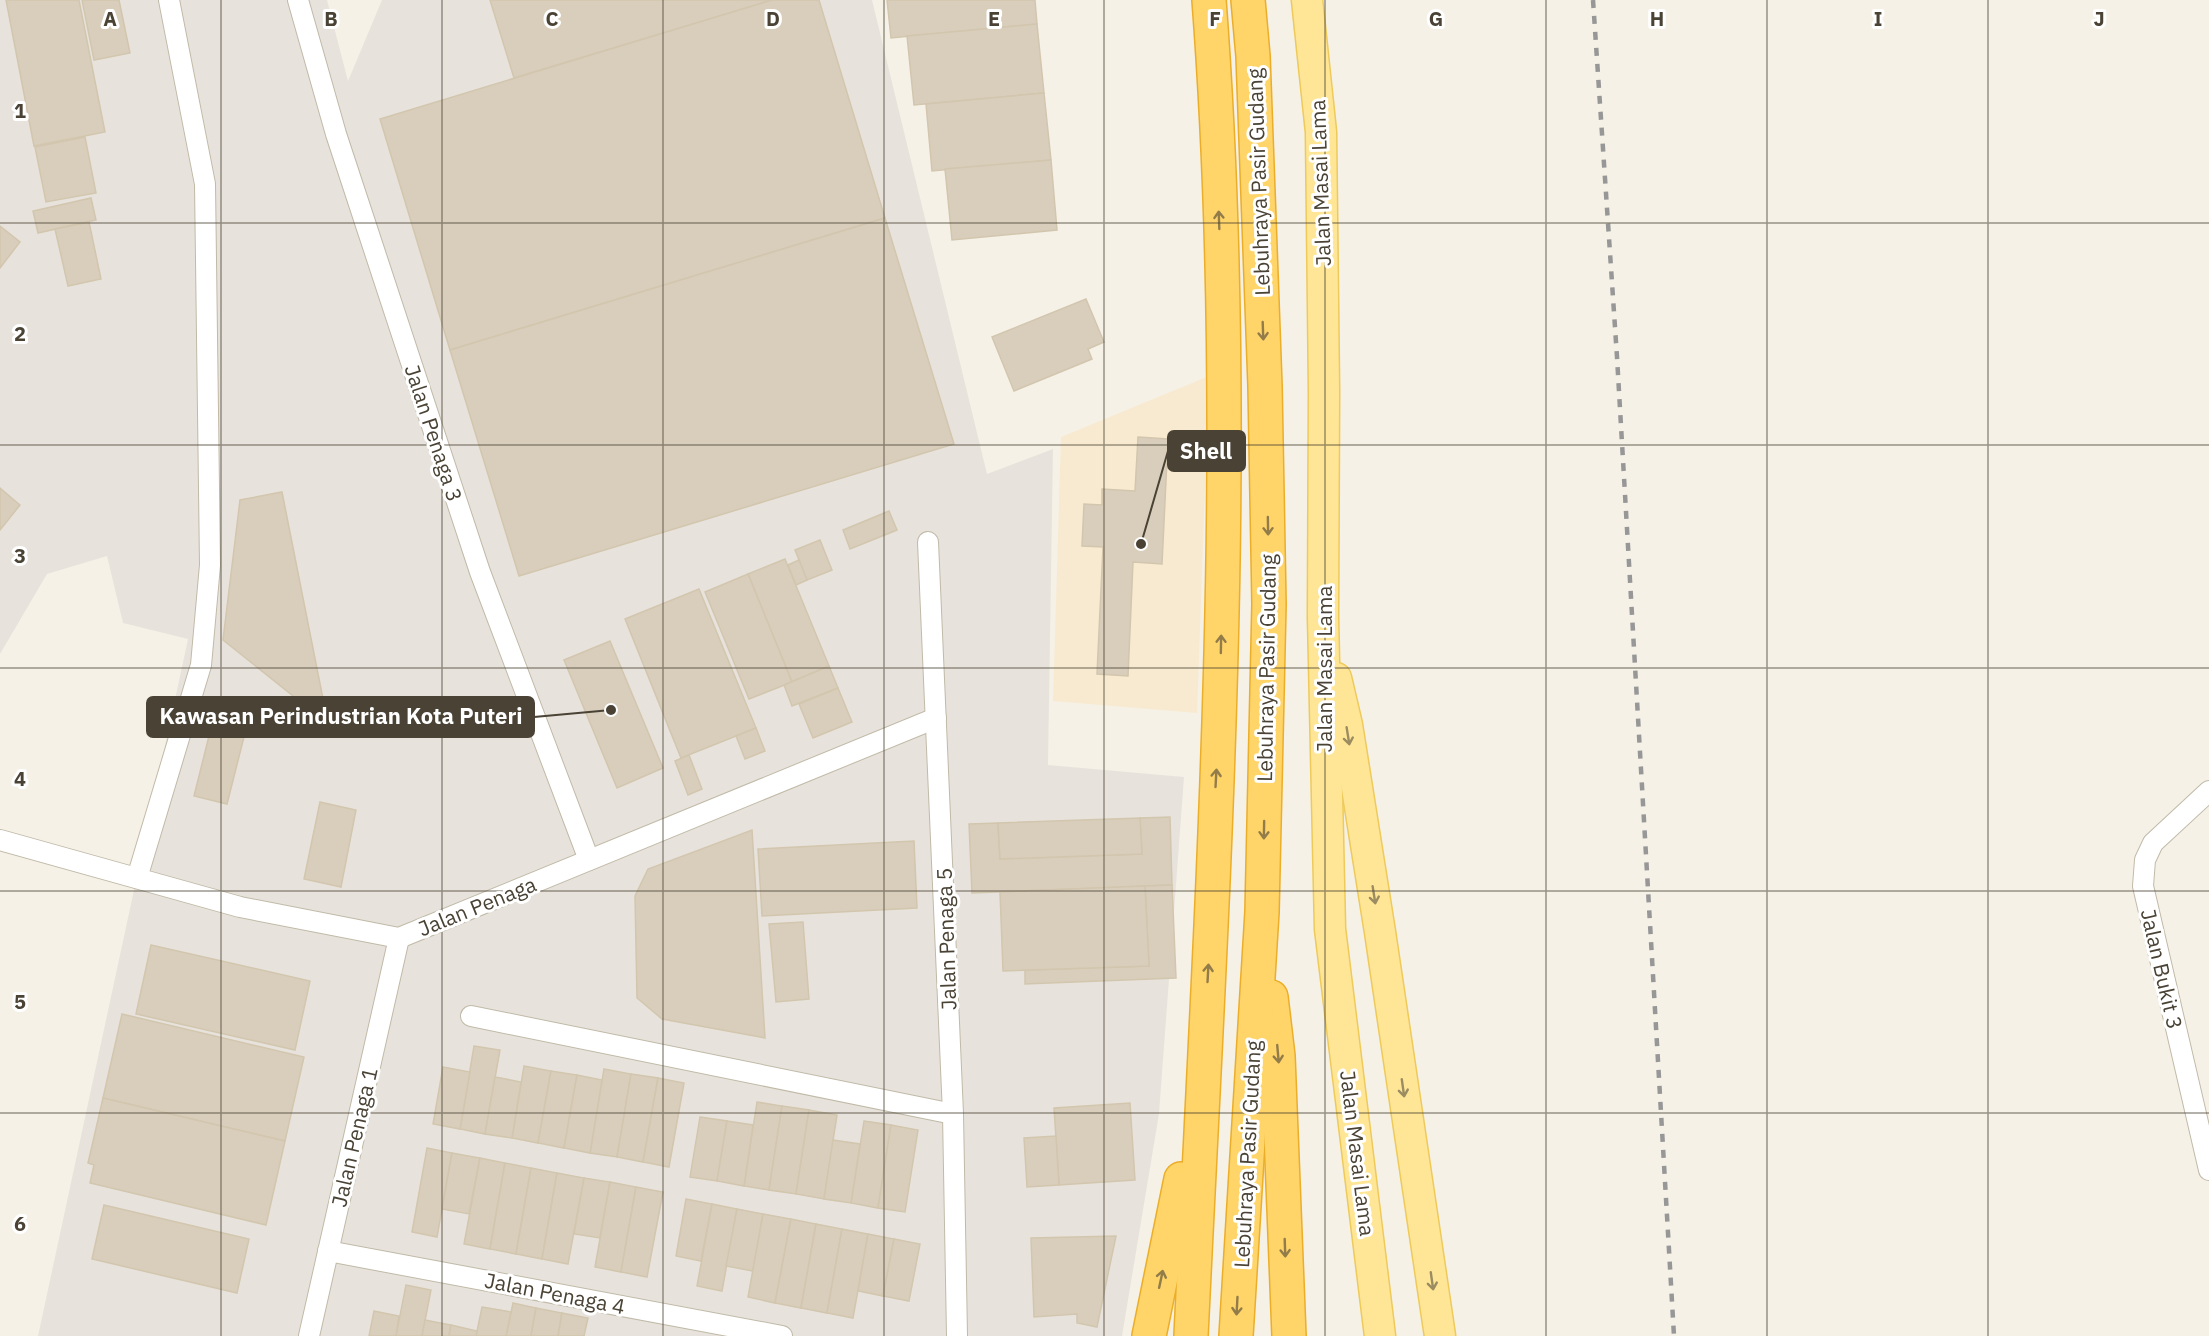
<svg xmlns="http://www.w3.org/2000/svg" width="2209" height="1336" font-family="'IBM Plex Sans',sans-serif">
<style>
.commercial{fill:#f8ead0}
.industrial{fill:#e7e3dc}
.building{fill:#d8cebb;stroke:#d3c6ae;stroke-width:1.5}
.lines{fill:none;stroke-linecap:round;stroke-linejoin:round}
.street-casing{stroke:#c1baa8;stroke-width:22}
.primary-casing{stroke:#eeca5b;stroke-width:33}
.highway-casing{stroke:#ebae2a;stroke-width:36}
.street{stroke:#fff;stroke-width:20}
.primary{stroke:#ffe696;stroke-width:30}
.highway{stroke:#ffd468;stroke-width:33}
.rail{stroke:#979797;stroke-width:4.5;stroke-dasharray:8 8;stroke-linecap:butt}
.oneway{stroke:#927c49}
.oneway2{stroke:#9b8c61}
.grid{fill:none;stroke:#494235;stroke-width:1.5;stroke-opacity:0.55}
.labels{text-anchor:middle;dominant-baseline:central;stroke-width:6;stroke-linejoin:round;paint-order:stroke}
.street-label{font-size:21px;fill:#494235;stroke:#fff}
.grid-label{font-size:20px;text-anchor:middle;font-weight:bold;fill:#494235;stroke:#fff;stroke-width:6;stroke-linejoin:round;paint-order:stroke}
.leader{fill:none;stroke:#494235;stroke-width:2}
.callout-dot{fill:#494235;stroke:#fff;stroke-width:2}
.callout{fill:#494235;stroke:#494235;stroke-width:2}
.callout-label{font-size:22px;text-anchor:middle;font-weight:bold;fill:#fff}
</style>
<rect width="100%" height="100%" fill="#f5f1e7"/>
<path class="commercial" d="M1209,376L1197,713L1053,701L1061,437Z"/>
<path class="industrial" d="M0,0H327L348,81L382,0H872L987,474L1053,449L1048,765L1184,777L1159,1114L1122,1336H38L188,639L123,623L107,556L47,574L0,654Z"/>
<g class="building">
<path d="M6,0H79L105,132L34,146Z"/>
<path d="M82,0H119L130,53L94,60Z"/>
<path d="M490,0H772L514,78Z"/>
<path d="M772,0H819L885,218L450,350L380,119Z"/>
<path d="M887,0H1035L1037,24L891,38Z"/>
<path d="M1037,24L1044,93L914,105L907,36Z"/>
<path d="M1044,93L1051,160L932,171L926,104Z"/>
<path d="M85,137L96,193L46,202L35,147Z"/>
<path d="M1051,160L1057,230L952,240L945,169Z"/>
<path d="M91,198L96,220L38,233L33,211Z"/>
<path d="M885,218L954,444L519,576L450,350Z"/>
<path d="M89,222L101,279L68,286L55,229Z"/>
<path d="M0,226L20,242L0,268Z"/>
<path d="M1086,299L1104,342L1088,349L1092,359L1014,391L992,337Z"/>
<path d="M1138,437L1168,439L1162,564L1133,562L1128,676L1097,674L1103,547L1082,546L1084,504L1102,505V489L1135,491Z"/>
<path d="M0,488L20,505L0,530Z"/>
<path d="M282,492L328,724L223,640L240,500Z"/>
<path d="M889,511L897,530L850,549L843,530Z"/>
<path d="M820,540L832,570L807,580L795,550Z"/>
<path d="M785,559L829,666L792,682L748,574Z"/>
<path d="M799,560L807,580L796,585L788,565Z"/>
<path d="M748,574L792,682L749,699L705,592Z"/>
<path d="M699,589L756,728L681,758L625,619Z"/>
<path d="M610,641L663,768L617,788L564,660Z"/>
<path d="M829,666L838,688L792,706L784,685Z"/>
<path d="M838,688L852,722L813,738L799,704Z"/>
<path d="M212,724L245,733L227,804L194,796Z"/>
<path d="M756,728L765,751L745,759L736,736Z"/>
<path d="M689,755L702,789L688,795L675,761Z"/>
<path d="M320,802L356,810L341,887L304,879Z"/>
<path d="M1170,817L1172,885L972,893L969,824L998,823L1000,859L1142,854L1140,818Z"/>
<path d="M1140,818L1142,854L1000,859L998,823Z"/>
<path d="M752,830L765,1038L662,1019L637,998L635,896L648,869Z"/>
<path d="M914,841L917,908L762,916L758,849Z"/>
<path d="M1172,885L1176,978L1025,984V970L1149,966L1145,886Z"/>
<path d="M1145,886L1149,966L1003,971L1000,892Z"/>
<path d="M803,922L809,999L776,1002L769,924Z"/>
<path d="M151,945L310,981L295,1050L136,1014Z"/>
<path d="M122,1014L304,1057L285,1141L103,1098Z"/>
<path d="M474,1046L500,1050L485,1134L460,1129Z"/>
<path d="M524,1066L551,1071L538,1143L512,1138Z"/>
<path d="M443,1067L470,1072L460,1129L433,1124Z"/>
<path d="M604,1069L631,1074L617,1157L590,1153Z"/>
<path d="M551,1071L577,1075L564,1148L538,1143Z"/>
<path d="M631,1074L658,1078L643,1162L617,1157Z"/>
<path d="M577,1075L602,1080L590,1153L564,1148Z"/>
<path d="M495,1077L521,1082L512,1138L485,1134Z"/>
<path d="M658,1078L684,1083L669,1167L643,1162Z"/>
<path d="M103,1098L285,1141L266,1225L90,1183L94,1165L88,1163Z"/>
<path d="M757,1102L782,1106L769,1190L744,1186Z"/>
<path d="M1130,1103L1135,1180L1059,1185L1054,1108Z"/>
<path d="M782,1106L809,1110L796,1194L769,1190Z"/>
<path d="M809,1110L837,1115L824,1199L796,1194Z"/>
<path d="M700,1117L727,1121L717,1181L690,1177Z"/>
<path d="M727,1121L753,1125L744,1186L717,1181Z"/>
<path d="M864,1121L891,1125L878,1208L851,1203Z"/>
<path d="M891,1125L918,1130L905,1212L878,1208Z"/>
<path d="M1056,1136L1059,1185L1027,1187L1024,1138Z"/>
<path d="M833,1140L860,1144L851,1203L824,1199Z"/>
<path d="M427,1148L452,1153L437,1237L412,1232Z"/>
<path d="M452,1153L480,1158L469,1214L442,1209Z"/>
<path d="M480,1158L505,1163L490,1249L464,1244Z"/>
<path d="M505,1163L531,1168L516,1254L490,1249Z"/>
<path d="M531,1168L557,1173L542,1259L516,1254Z"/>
<path d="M557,1173L584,1178L568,1264L542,1259Z"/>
<path d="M584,1178L610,1182L600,1238L574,1234Z"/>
<path d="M610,1182L636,1187L621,1272L595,1267Z"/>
<path d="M636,1187L663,1192L647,1277L621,1272Z"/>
<path d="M686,1199L712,1204L701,1261L676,1256Z"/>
<path d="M712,1204L737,1209L722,1291L697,1286Z"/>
<path d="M104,1205L249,1239L237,1293L92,1259Z"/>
<path d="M737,1209L763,1214L753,1271L726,1266Z"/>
<path d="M763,1214L791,1219L775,1303L748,1297Z"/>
<path d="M791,1219L816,1224L801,1308L775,1303Z"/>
<path d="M816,1224L842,1229L827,1313L801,1308Z"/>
<path d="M842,1229L868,1234L853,1318L827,1313Z"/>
<path d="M868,1234L894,1239L883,1296L858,1291Z"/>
<path d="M1116,1236L1097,1327L1077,1323V1314L1034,1317L1031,1238Z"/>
<path d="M894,1239L920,1244L909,1301L883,1296Z"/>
<path d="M406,1285L431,1290L422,1336H396Z"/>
<path d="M513,1303L536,1308L531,1336H506Z"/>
<path d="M482,1307L511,1312L506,1336H476Z"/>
<path d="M536,1308L562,1313L558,1336H531Z"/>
<path d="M374,1311L399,1316L396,1336H369Z"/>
<path d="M562,1313L588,1318L584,1336H558Z"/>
<path d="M425,1320L451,1325L449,1336H422Z"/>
<path d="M451,1325L477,1331L476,1336H449Z"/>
</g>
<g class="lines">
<g class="street-casing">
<g id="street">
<path d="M298,0L336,134L480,572L589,860"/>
<path d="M928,542L953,1114L957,1336"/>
<path d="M2209,791L2153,843L2145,860L2143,886L2209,1170"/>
<path d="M0,840L240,907L399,938L936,718"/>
<path d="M137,878L201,665L210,565L205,184L169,0"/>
<path d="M471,1016L953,1114"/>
<path d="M328,1251L782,1336"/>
<path d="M309,1336L399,938"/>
</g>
</g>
<g class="primary-casing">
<g id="primary">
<path d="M1307,0L1321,132L1324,391L1323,617L1330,929L1380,1336"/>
<path d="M1336,678L1347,725L1380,932L1440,1336"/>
</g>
</g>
<g class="highway-casing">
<g id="highway">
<path d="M1271,997L1278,1056L1289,1336"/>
<path d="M1149,1336L1181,1179"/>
<path d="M1191,1336C1212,892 1243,445 1209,0"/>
<path d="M1236,1336L1262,912L1269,604L1265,386L1253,56L1248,0"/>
</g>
</g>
<use href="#street" class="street"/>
<use href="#primary" class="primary"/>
<use href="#highway" class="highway"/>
<path class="rail" d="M1593,0L1617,357L1674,1336"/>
</g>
<defs><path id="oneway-shaft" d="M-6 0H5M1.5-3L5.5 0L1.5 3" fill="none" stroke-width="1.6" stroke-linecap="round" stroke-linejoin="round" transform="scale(1.5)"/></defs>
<g class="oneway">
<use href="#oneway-shaft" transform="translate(1219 220) rotate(-92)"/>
<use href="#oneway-shaft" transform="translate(1263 331) rotate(88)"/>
<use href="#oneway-shaft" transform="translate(1268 526) rotate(89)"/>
<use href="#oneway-shaft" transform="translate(1221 644) rotate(-89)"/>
<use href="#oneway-shaft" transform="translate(1216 778) rotate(-87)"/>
<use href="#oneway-shaft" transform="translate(1264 830) rotate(91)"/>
<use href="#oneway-shaft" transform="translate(1208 973) rotate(-87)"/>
<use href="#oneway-shaft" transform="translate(1278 1054) rotate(85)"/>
<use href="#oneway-shaft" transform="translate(1285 1248) rotate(88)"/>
<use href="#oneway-shaft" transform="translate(1161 1279) rotate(-78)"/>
<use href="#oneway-shaft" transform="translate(1237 1306) rotate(93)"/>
</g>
<g class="oneway2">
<use href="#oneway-shaft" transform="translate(1348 736) rotate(81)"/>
<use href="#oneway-shaft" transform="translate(1374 895) rotate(81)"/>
<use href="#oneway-shaft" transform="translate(1403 1088) rotate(82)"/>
<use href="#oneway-shaft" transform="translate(1432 1281) rotate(82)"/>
</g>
<path class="grid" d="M221,0V1336M442,0V1336M663,0V1336M884,0V1336M1104,0V1336M1325,0V1336M1546,0V1336M1767,0V1336M1988,0V1336M0,223H2209M0,445H2209M0,668H2209M0,891H2209M0,1113H2209"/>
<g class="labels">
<g class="street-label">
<text transform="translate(1258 182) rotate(-92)">Lebuhraya Pasir Gudang</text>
<text transform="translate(1320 183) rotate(-92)">Jalan Masai Lama</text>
<text transform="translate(434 433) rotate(72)">Jalan Penaga 3</text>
<text transform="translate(1266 668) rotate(-89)">Lebuhraya Pasir Gudang</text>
<text transform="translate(1324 669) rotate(-90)">Jalan Masai Lama</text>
<text transform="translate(477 906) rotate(-22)">Jalan Penaga</text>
<text transform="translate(946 939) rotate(-92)">Jalan Penaga 5</text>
<text transform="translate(2162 969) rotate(77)">Jalan Bukit 3</text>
<text transform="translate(354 1137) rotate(-77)">Jalan Penaga 1</text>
<text transform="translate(1358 1153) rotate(83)">Jalan Masai Lama</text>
<text transform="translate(1247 1154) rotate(-87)">Lebuhraya Pasir Gudang</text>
<text transform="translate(555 1293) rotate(11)">Jalan Penaga 4</text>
</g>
</g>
<g class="grid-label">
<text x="110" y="26">A</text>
<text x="331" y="26">B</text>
<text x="552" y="26">C</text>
<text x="773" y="26">D</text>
<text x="994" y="26">E</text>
<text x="1215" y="26">F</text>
<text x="1436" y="26">G</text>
<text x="1657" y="26">H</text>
<text x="1878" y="26">I</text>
<text x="2099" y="26">J</text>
<text x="20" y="118">1</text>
<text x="20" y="341">2</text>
<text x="20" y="563">3</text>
<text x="20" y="786">4</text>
<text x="20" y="1009">5</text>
<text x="20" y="1231">6</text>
</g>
<path class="leader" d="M1141 544L1168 451M611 710L534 717"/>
<g class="callout-dot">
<circle cx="1141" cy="544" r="6"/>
<circle cx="611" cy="710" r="6"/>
</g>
<g class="callout">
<rect x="1168" y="431" width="77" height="40" rx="6"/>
<rect x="147" y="697" width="387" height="40" rx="6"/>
</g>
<g class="callout-label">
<text x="1206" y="459">Shell</text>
<text x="341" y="724">Kawasan Perindustrian Kota Puteri</text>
</g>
</svg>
